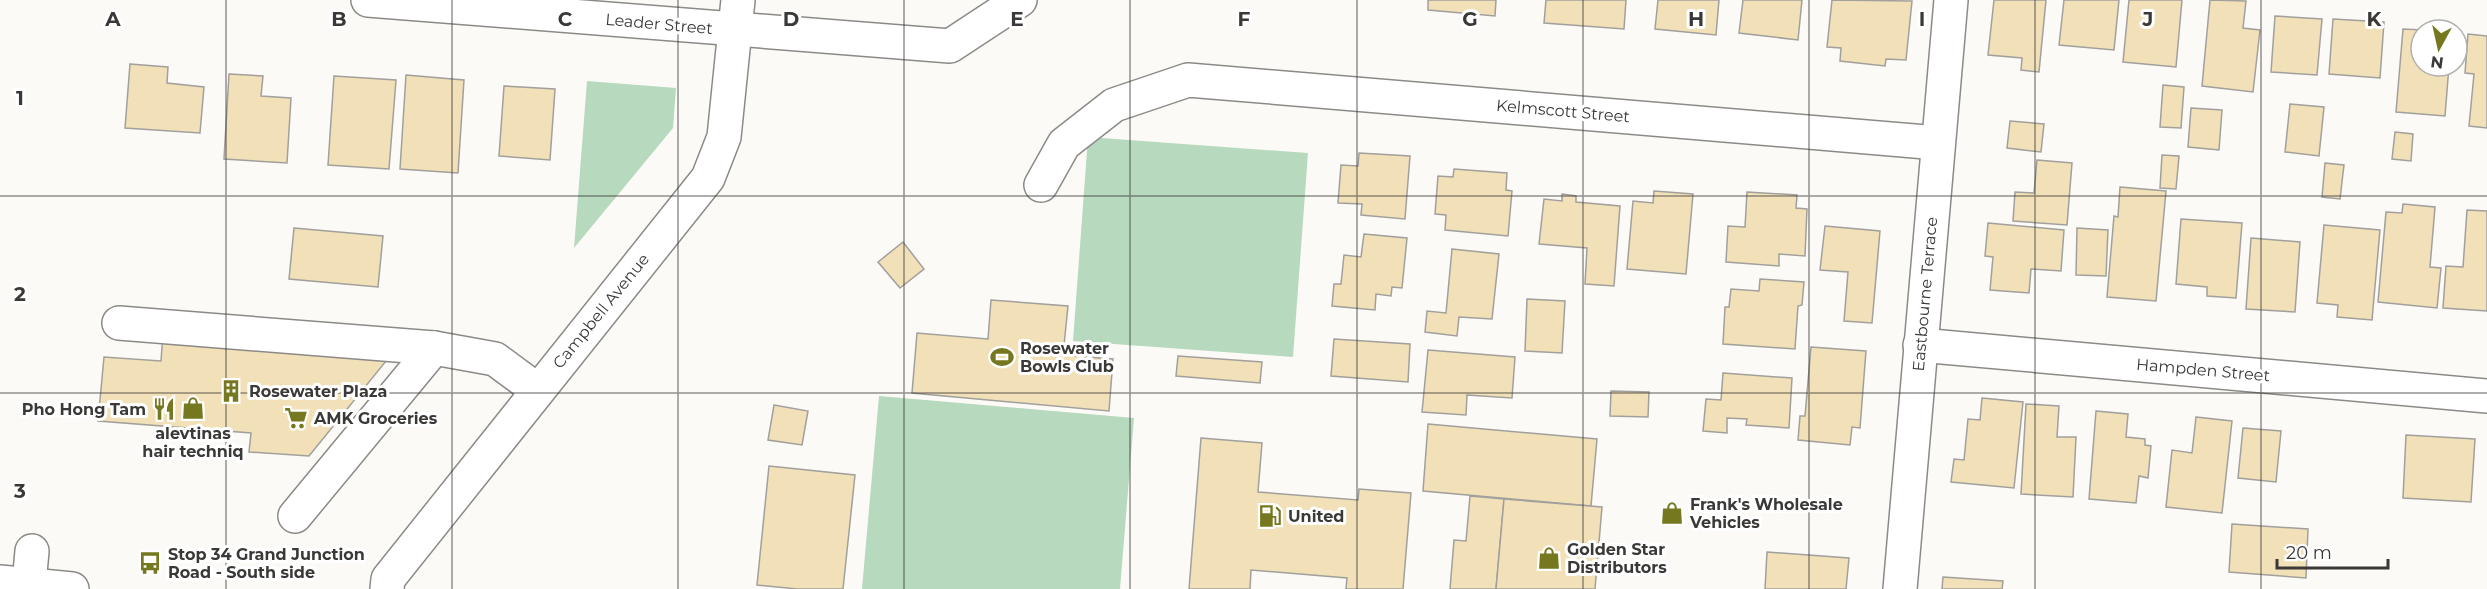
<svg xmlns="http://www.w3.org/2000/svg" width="2487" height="589" font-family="Montserrat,sans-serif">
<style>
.green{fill:#b7d9bd}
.building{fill:#f2e0b8;stroke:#a1a09c;stroke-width:1.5}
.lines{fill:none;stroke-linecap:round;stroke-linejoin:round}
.minor-casing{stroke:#8c8a87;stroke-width:36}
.highway-casing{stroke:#8c8a87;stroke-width:36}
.minor{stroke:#fff;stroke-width:33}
.highway{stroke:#fff;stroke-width:33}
.grid{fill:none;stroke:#3a3937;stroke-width:1.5;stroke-opacity:0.55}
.labels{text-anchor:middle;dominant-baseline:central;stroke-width:6;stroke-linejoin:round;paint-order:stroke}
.street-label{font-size:16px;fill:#3a3937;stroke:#fff}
.poi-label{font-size:16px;font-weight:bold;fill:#3a3937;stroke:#fff;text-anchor:start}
.grid-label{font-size:20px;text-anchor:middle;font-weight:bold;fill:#3a3937;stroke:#fff;stroke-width:6;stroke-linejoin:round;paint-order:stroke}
</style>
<rect width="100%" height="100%" fill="#fcfaf6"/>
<g class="green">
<path d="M587,81L676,88L673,128L574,248Z"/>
<path d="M1088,137L1308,153L1293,357L1073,341Z"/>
<path d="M879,396L1134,418L1120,589H862Z"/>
</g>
<g class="building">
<path d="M1428,0H1496L1495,16L1428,10Z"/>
<path d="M1546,0H1626L1624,29L1544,23Z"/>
<path d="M1658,0H1719L1716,35L1655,29Z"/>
<path d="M1743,0H1802L1798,40L1739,33Z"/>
<path d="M1832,0L1912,1L1906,60L1886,59L1885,66L1840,61L1841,48L1827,47Z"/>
<path d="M1994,0H2046L2039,72L2021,70L2022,58L1988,55Z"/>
<path d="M2064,0H2119L2114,50L2059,45Z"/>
<path d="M2129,0H2182L2176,67L2123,62Z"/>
<path d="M2210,0L2246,1L2243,28L2260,30L2253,92L2202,86Z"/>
<path d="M2275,16L2322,19L2317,75L2271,72Z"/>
<path d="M2333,19L2384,22L2380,78L2329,74Z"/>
<path d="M2403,29L2423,30H2421V66H2449L2445,116L2396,112Z"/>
<path d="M2468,34L2487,36V128L2469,126L2474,74L2465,73Z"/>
<path d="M130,64L168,67L167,83L204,87L200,133L125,128Z"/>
<path d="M229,74L263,76L261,96L291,98L287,163L224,159Z"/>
<path d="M406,75L464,80L458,173L400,169Z"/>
<path d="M334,76L396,80L389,169L328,165Z"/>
<path d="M2163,85L2184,87L2181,128L2160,127Z"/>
<path d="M504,86L555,89L550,160L499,156Z"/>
<path d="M2290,104L2324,107L2319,156L2285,152Z"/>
<path d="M2191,108L2222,110L2219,150L2188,147Z"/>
<path d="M2010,121L2044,124L2041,152L2007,148Z"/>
<path d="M2395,132L2413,134L2411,161L2392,159Z"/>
<path d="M1359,153L1410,156L1405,219L1361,215L1362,204L1338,203L1341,165L1358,166Z"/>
<path d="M2162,155L2179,156L2176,189L2160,188Z"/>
<path d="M2037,160L2072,163L2067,225L2013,221L2015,192L2034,193Z"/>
<path d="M2325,163L2344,165L2340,199L2322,197Z"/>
<path d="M1454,169L1507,173L1506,190L1512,191L1508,236L1445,230L1446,215L1435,214L1438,176L1453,177Z"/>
<path d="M2120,187L2166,191L2156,301L2107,297L2114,216L2118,217Z"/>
<path d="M1654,191L1693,194L1686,274L1627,269L1633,201L1653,203Z"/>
<path d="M1747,192L1797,195L1796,208L1807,209L1805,256L1779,254V266L1726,262L1728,226L1745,227Z"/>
<path d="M1562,194L1576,196V202L1620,206L1614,286L1585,284L1587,248L1539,244L1544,199L1562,201Z"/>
<path d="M2403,204L2435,207L2430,267L2441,268L2437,308L2378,302L2386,212L2402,213Z"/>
<path d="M2467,210L2487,211V311L2443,308L2446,266L2463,267Z"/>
<path d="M2181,219L2242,223L2236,298L2207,296V287L2176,284Z"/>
<path d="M1988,223L2064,230L2061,271L2031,269L2029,293L1990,290L1993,257L1985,256Z"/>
<path d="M2324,225L2380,230L2372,320L2337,317L2338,305L2317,303Z"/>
<path d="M1825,226L1880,231L1872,323L1844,321L1848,272L1820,270Z"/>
<path d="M294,228L383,236L378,287L289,279Z"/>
<path d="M2077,228L2108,230L2106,276L2076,275Z"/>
<path d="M1364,234L1407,238L1402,288L1392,287L1391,296L1376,294L1375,310L1332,306L1334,284H1341L1344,255L1361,257Z"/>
<path d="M2251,238L2300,242L2295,312L2246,309Z"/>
<path d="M903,242L924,269L900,288L878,262Z"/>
<path d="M1452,249L1499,254L1492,319L1459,317L1457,336L1425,332L1427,311L1446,313Z"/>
<path d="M1760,279L1804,282L1802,305L1798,306L1795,349L1723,344L1725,307H1729L1731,289L1759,291Z"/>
<path d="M1527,299L1565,301L1562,353L1525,351Z"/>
<path d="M991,300L1068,306L1063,355L1113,359L1109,411L912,393L917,333L988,339Z"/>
<path d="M163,334L395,350L309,456L249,452L251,433L98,421L104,357L161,361Z"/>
<path d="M1334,339L1410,344L1408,382L1331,376Z"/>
<path d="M1811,347L1866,351L1860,428L1852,427L1850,445L1798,440L1800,416H1805Z"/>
<path d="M1428,350L1515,357L1512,398L1467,395L1466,415L1422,412Z"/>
<path d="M1178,356L1262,362L1260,383L1176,376Z"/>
<path d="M1723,373L1792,378L1789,428L1746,425L1747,419L1727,418V433L1703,431L1706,399L1721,400Z"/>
<path d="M1611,391L1649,392L1648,417L1610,416Z"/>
<path d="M1982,398L2023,402L2014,488L1951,482L1954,459L1964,460L1968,419L1980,420Z"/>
<path d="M2026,404L2059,406L2057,437H2076L2073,497L2021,494Z"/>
<path d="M774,405L808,411L802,445L768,440Z"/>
<path d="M2096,411L2128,414L2126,437L2145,439V445L2151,446L2148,478L2139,476L2136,503L2089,499Z"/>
<path d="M2196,417L2232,421L2222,513L2166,507L2172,450L2192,453Z"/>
<path d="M1428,424L1597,439L1591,506L1423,491Z"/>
<path d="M2243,428L2281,431L2276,482L2238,478Z"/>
<path d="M2406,435L2475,439L2471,502L2403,498Z"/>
<path d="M1201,438L1262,443L1258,492L1358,500L1359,489L1411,493L1403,589H1346L1347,578L1251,570L1250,589H1189Z"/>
<path d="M769,466L855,475L843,589H797L757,585Z"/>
<path d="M1470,496L1504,499L1496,589H1450L1454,540L1466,541Z"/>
<path d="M1504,499L1602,507L1595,589H1496Z"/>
<path d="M2232,524L2308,529L2306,578L2229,572Z"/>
<path d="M1767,552L1849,558L1846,589H1765Z"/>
<path d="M1943,577L2003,581L2002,589H1942Z"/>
</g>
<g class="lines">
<g class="minor-casing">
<g id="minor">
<path d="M368,0L950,46L1020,0"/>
<path d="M1041,185L1064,144L1114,105L1188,80L1938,143"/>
<path d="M119,323L434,348"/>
<path d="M1920,345L2487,396"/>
<path d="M295,516L434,348L495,359L537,390"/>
<path d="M29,584L32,551"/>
<path d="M387,589L388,579L708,178L724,137L738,0"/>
<path d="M1900,589L1951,0"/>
</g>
</g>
<g class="highway-casing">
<path id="highway" d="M0,582L72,589"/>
</g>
<use href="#minor" class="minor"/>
<use href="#highway" class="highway"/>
</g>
<path class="grid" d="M226,0V589M452,0V589M678,0V589M904,0V589M1130,0V589M1357,0V589M1583,0V589M1809,0V589M2035,0V589M2261,0V589M0,196H2487M0,393H2487"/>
<defs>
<g id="stadium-bare" transform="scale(1.8)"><path d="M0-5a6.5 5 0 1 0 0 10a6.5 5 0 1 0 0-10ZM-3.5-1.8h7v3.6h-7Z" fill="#76781f" stroke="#fff" stroke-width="2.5" paint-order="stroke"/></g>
<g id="building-bare" transform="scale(1.8)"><path d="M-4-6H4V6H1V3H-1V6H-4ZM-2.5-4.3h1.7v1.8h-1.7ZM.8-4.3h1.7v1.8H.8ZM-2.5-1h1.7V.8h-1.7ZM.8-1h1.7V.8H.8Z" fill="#76781f" stroke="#fff" stroke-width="2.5" paint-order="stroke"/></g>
<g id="shop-bare" transform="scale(1.8)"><path d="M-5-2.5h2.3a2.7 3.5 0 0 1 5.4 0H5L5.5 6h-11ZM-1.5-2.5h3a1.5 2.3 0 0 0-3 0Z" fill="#76781f" stroke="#fff" stroke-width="2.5" paint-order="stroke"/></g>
<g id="restaurant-bare" transform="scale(1.8)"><path d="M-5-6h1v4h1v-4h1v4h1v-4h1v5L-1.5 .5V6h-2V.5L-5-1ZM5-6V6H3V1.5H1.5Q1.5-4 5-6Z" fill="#76781f" stroke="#fff" stroke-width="2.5" paint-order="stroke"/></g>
<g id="supermarket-bare" transform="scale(1.8)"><path d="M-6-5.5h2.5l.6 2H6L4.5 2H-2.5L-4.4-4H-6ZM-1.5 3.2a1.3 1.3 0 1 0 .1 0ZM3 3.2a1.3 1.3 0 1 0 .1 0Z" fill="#76781f" stroke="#fff" stroke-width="2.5" paint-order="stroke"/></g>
<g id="fuel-bare" transform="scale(1.8)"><path d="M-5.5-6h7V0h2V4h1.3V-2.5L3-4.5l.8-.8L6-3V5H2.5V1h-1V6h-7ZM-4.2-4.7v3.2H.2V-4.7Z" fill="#76781f" stroke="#fff" stroke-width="2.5" paint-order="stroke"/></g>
<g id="bus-bare" transform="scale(1.8)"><path d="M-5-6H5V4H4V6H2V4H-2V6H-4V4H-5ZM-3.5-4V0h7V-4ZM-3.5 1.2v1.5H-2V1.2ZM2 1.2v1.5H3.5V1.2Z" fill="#76781f" stroke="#fff" stroke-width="2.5" paint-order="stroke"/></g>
</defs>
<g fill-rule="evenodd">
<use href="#stadium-bare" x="1002" y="357"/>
<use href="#building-bare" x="231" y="391"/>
<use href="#shop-bare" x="193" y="408"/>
<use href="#restaurant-bare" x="164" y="409"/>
<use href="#supermarket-bare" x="296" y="418"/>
<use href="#shop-bare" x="1672" y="513"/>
<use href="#fuel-bare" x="1270" y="516"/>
<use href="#shop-bare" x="1549" y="558"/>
<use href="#bus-bare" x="150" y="563"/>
</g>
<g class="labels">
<g class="street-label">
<text transform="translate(659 24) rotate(5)">Leader Street</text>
<text transform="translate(1563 111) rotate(5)">Kelmscott Street</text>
<text transform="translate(1925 294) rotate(-85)">Eastbourne Terrace</text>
<text transform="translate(601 311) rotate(-51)">Campbell Avenue</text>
<text transform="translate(2203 370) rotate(5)">Hampden Street</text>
</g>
<g class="poi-label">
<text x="1020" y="348">Rosewater<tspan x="1020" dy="18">Bowls Club</tspan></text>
<text x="249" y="391">Rosewater Plaza</text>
<text x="146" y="409" text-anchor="end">Pho Hong Tam</text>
<text x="314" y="418">AMK Groceries</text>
<text x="193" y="433" text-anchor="middle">alevtinas<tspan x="193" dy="18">hair techniq</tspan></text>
<text x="1690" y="504">Frank's Wholesale<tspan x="1690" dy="18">Vehicles</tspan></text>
<text x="1288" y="516">United</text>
<text x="1567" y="549">Golden Star<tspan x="1567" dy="18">Distributors</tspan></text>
<text x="168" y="554">Stop 34 Grand Junction<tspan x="168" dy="18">Road - South side</tspan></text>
</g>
</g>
<g class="grid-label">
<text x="113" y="26">A</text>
<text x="339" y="26">B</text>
<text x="565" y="26">C</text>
<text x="791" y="26">D</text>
<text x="1017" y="26">E</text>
<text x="1244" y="26">F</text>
<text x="1470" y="26">G</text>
<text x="1696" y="26">H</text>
<text x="1922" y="26">I</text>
<text x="2148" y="26">J</text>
<text x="2374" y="26">K</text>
<text x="20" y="105">1</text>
<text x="20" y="301">2</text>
<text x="20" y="498">3</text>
</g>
<g transform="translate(2439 48) rotate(188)"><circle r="28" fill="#ffffff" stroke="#b0b0af" stroke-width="1.5"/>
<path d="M0-4.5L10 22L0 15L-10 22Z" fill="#76781f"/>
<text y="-9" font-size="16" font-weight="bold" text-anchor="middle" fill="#3a3937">N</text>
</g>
<path d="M2277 559v9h111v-9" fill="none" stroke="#3a3937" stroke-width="3"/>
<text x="2286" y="559" font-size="18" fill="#3a3937" stroke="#ffffff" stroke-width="4.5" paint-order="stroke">20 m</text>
</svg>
